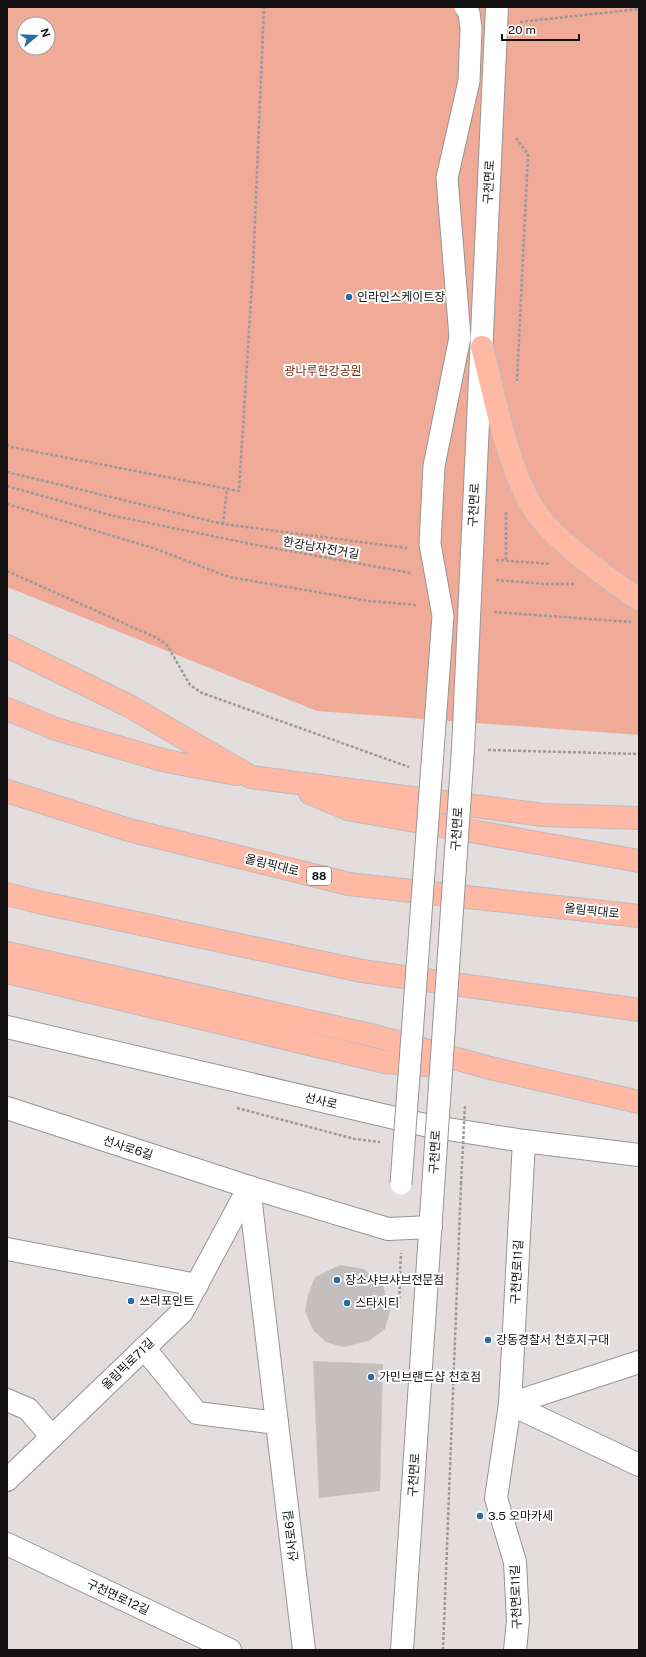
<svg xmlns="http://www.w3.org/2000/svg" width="646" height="1657" font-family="'Public Sans','Noto Sans KR',sans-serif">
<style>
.green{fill:#efab98;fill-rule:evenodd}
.building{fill:#c4bfbe}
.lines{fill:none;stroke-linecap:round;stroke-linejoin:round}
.minor-casing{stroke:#989493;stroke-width:24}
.secondary-casing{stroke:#989493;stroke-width:24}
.trunk-casing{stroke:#bdbcbc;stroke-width:24}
.path{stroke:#9d9998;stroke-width:2.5;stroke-dasharray:3 2;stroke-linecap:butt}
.minor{stroke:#fff;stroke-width:22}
.secondary{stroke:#fff;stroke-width:22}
.trunk{stroke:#feb8a4;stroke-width:22}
.pedestrian-bridge-casing{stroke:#989493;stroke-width:23;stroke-linecap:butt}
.secondary-bridge-casing{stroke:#989493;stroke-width:24;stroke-linecap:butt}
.trunk-bridge-casing{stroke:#bdbcbc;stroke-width:24;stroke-linecap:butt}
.path-bridge{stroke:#9d9998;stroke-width:2.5;stroke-dasharray:3 2;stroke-linecap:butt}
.pedestrian-bridge{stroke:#fff;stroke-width:21}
.secondary-bridge{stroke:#fff;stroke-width:22}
.trunk-bridge{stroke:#feb8a4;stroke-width:22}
.poi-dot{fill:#296ca1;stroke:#fff;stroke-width:1.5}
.labels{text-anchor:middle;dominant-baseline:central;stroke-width:4;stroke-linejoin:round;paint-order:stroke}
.shield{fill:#fff;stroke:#5a5858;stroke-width:1}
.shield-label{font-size:11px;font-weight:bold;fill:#131111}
.street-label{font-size:12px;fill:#131111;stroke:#fff}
.poi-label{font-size:12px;fill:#131111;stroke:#fff;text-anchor:start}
.park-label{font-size:12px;fill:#77270f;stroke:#fff}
</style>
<rect width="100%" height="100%" fill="#e3dedd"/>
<path class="green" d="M7,7H639V735L317,711L7,587ZM24,24H48V48H24Z"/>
<g class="building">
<path d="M340,1265L364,1269L383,1285L390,1311L385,1329L369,1341L343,1347L326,1342L313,1330L305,1311L308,1295L315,1277Z"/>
<path d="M313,1361L383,1364L380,1491L319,1498Z"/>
</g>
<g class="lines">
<g class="minor-casing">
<g id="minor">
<path d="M7,1027L429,1126L524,1141L639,1155"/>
<path d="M7,1108L249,1187L388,1229L431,1227"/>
<path d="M249,1187L304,1650"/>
<path d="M7,1249L197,1285"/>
<path d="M144,1348L197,1413L277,1423"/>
<path d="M7,1400L28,1409L52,1437"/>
<path d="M510,1404L639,1465"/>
<path d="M510,1404L639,1362"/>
<path d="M7,1480L182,1312L249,1187"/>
<path d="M7,1544L230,1650"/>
<path d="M515,1650L518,1621L515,1562L496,1498L510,1404L524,1141"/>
</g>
</g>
<g class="secondary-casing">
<path id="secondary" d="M402,1650L433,1188"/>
</g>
<g class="trunk-casing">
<g id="trunk">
<path d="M7,646L131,707L251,777L544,815L639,818"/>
<path d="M7,709L56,729L166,761L236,774"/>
<path d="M7,791L129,830L349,884L639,916"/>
<path d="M310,793L348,809L639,861"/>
<path d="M7,894L38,902L362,971L639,1010"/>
<path d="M7,953L375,1036L490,1068L639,1102"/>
<path d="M7,972L385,1062L429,1065"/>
</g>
</g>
<g class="path">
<path d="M520,22L639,9"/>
<path d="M7,444L11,447L239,491L253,267L264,7"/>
<path d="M7,472L223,524L407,548"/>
<path d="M7,486L110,515L251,544L411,573"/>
<path d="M7,504L156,549L229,577L369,601L417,605"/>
<path d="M506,512V561"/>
<path d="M223,524L227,489"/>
<path d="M496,560L551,564"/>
<path d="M7,571L157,638L167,645L190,685L202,693L409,767"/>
<path d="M496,580L545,584H576"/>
<path d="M494,612L631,622"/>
<path d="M488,750L639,754"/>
<path d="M237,1108L355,1139L380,1142"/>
<path d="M399,1304L401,1253"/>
<path d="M443,1650L461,1184"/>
</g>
<use href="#minor" class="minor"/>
<use href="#secondary" class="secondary"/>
<use href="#trunk" class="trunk"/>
<g class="pedestrian-bridge-casing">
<path id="pedestrian-bridge" d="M401,1184L443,616L430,544L434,466L460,337L447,178L469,81L471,28L469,13L465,7"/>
</g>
<g class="secondary-bridge-casing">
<path id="secondary-bridge" d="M433,1188L463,749L497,7"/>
</g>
<g class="trunk-bridge-casing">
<path id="trunk-bridge" d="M482,347C495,396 506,463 532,506C549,536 609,580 639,599"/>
</g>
<g class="path-bridge">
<path d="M516,138L528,154L517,381"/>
<path d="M461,1184L465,1105"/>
</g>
<use href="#pedestrian-bridge" class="pedestrian-bridge"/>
<use href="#secondary-bridge" class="secondary-bridge"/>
<use href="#trunk-bridge" class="trunk-bridge"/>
</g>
<g class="poi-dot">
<circle cx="349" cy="297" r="4"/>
<circle cx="337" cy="1280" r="4"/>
<circle cx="131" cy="1301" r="4"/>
<circle cx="347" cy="1303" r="4"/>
<circle cx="488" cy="1340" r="4"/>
<circle cx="371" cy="1377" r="4"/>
<circle cx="480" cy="1516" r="4"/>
</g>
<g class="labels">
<rect class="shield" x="307" y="867" width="24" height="18" rx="3"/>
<g class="shield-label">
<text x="319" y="876">88</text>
</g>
<g class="street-label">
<text transform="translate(489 182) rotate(-87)">구천면로</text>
<text transform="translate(474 505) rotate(-87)">구천면로</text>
<text transform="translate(321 548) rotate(10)">한강남자전거길</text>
<text transform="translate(457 829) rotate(-86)">구천면로</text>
<text transform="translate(272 865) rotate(14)">올림픽대로</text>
<text transform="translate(592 911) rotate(6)">올림픽대로</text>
<text transform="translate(321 1101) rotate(13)">선사로</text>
<text transform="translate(128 1148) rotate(18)">선사로6길</text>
<text transform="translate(435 1152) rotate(-87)">구천면로</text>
<text transform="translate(517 1272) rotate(-87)">구천면로11길</text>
<text transform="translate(128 1364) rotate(-44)">올림픽로71길</text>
<text transform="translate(414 1475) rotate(-86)">구천면로</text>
<text transform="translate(291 1536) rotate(-97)">선사로6길</text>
<text transform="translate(118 1597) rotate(25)">구천면로12길</text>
<text transform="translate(516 1597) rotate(-92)">구천면로11길</text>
</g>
<g class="poi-label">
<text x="357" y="297">인라인스케이트장</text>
<text x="345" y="1280">장소샤브샤브전문점</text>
<text x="139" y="1301">쓰리포인트</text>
<text x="355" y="1303">스타시티</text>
<text x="496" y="1340">강동경찰서 천호지구대</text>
<text x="379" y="1377">가민브랜드샵 천호점</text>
<text x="488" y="1516">3.5 오마카세</text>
</g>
<g class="park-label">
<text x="323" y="371">광나루한강공원</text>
</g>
</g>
<rect width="646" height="1657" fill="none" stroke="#131111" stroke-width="16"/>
<g transform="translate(36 36) rotate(71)"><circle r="19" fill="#ffffff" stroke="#a1a0a0"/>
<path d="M0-3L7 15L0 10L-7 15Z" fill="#296ca1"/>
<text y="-6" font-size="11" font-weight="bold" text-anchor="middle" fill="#131111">N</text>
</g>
<path d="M502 34v6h77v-6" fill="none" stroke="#131111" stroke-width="2"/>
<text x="508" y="34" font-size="12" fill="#131111" stroke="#ffffff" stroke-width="3" paint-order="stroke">20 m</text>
</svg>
